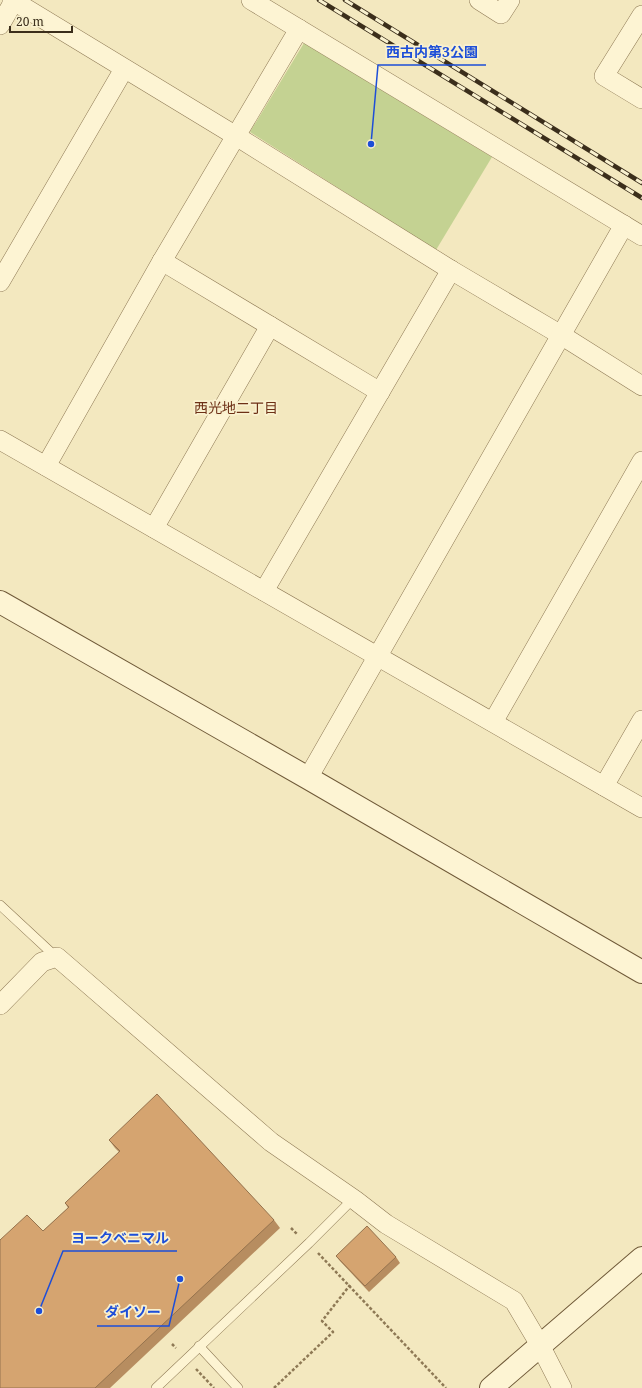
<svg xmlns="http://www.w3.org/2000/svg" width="642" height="1388" viewBox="0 0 642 1388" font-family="'Noto Serif','Noto Sans JP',serif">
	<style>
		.green { fill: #c4d292 }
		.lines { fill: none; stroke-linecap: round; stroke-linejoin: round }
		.lane-casing { stroke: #8e7955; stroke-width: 10 }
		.street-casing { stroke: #8e7955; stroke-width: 20 }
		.secondary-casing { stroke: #6f5938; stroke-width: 24 }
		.path { stroke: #8e7955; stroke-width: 2.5; stroke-dasharray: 3 2; stroke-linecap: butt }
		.lane { stroke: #fdf4d3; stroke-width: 9 }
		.street { stroke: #fdf4d3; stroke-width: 19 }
		.secondary { stroke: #fdf4d3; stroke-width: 22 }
		.rail-casing { stroke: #3b2e1b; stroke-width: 4.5 }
		.rail { stroke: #f9f1cf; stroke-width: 3; stroke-dasharray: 9; stroke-linecap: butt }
		.wall { fill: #b78d60 }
		.building { fill: #d5a470; stroke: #95734e }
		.labels { text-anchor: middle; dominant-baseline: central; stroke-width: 3.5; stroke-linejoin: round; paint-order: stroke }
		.neighbourhood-label { font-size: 14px; fill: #6d3016; stroke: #f9f1cf }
		.leader { fill: none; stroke: #1d4ed8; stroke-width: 1.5 }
		.callout-dot { fill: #1d4ed8; stroke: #f9f1cf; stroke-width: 1.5 }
		.callout-label { font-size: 14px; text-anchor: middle; font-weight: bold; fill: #1d4ed8; stroke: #f9f1cf; stroke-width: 3.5; stroke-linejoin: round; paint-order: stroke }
	</style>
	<rect width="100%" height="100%" fill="#f3e8bf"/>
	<path class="green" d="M304,43L492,157L436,250L250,132Z"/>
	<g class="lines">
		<g class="lane-casing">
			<g id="lane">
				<path d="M0,905L56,957"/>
				<path d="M199,1346L238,1388"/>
				<path d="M156,1388L309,1243L347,1205L355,1200"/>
			</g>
		</g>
		<g class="street-casing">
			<g id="street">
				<path d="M12,0L236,136L451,270L561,335L642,386"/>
				<path d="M251,0L642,236"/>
				<path d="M479,0L501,14L510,0"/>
				<path d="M642,15L604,76L642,99"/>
				<path d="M0,25L14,1"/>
				<path d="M162,261L380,392"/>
				<path d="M0,282L124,69"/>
				<path d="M0,440L642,808"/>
				<path d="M46,466L162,261L299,29"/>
				<path d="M154,528L270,326"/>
				<path d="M264,591L451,270"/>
				<path d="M493,722L642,461"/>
				<path d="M308,778L624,225"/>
				<path d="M604,786L642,720"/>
				<path d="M0,1005L42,962L57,957L271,1142L355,1200L386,1224L514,1301L540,1345L562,1388"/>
			</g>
		</g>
		<g class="secondary-casing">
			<g id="secondary">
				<path d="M0,602L308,778L642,972"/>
				<path d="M491,1388L642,1258"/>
			</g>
		</g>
		<g class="path">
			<path d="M291,1228L297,1234"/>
			<path d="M318,1253L446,1388"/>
			<path d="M172,1344L176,1348"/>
			<path d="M196,1369L214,1388"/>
			<path d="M274,1388L333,1332L322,1321L350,1285"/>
		</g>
		<use href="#lane" class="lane"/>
		<use href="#street" class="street"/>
		<use href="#secondary" class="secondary"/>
		<g class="rail-casing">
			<g id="rail">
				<path d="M319,0L642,198"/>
				<path d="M345,0L642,183"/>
			</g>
		</g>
		<use href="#rail" class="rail"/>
	</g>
	<g class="wall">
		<path d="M109,1140L274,1220L280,1228L110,1388H0L43,1231L68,1208L65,1203L119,1152L115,1148Z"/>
		<path d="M336,1256L396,1257L400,1263L369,1292L340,1261Z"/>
	</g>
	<g class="building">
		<path d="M157,1094L274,1220L95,1388H0V1240L27,1215L43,1231L69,1207L65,1203L120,1151L109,1140Z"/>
		<path d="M367,1226L396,1257L365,1286L336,1256Z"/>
	</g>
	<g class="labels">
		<g class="neighbourhood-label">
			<text x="236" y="407">西光地二丁目</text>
		</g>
	</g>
	<path class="leader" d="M371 144L378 65H486M39 1311L63 1251H177M180 1279L169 1326H97"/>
	<g class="callout-dot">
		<circle cx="371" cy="144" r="4"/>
		<circle cx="39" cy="1311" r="4"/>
		<circle cx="180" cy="1279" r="4"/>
	</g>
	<g class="callout-label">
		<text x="432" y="57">西古内第3公園</text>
		<text x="120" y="1243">ヨークベニマル</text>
		<text x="133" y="1317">ダイソー</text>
	</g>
	<path d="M10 26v6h62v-6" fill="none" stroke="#3b2e1b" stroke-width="2"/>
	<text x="16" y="26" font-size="12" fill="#3b2e1b" stroke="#f9f1cf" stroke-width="3" paint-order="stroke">20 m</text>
</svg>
